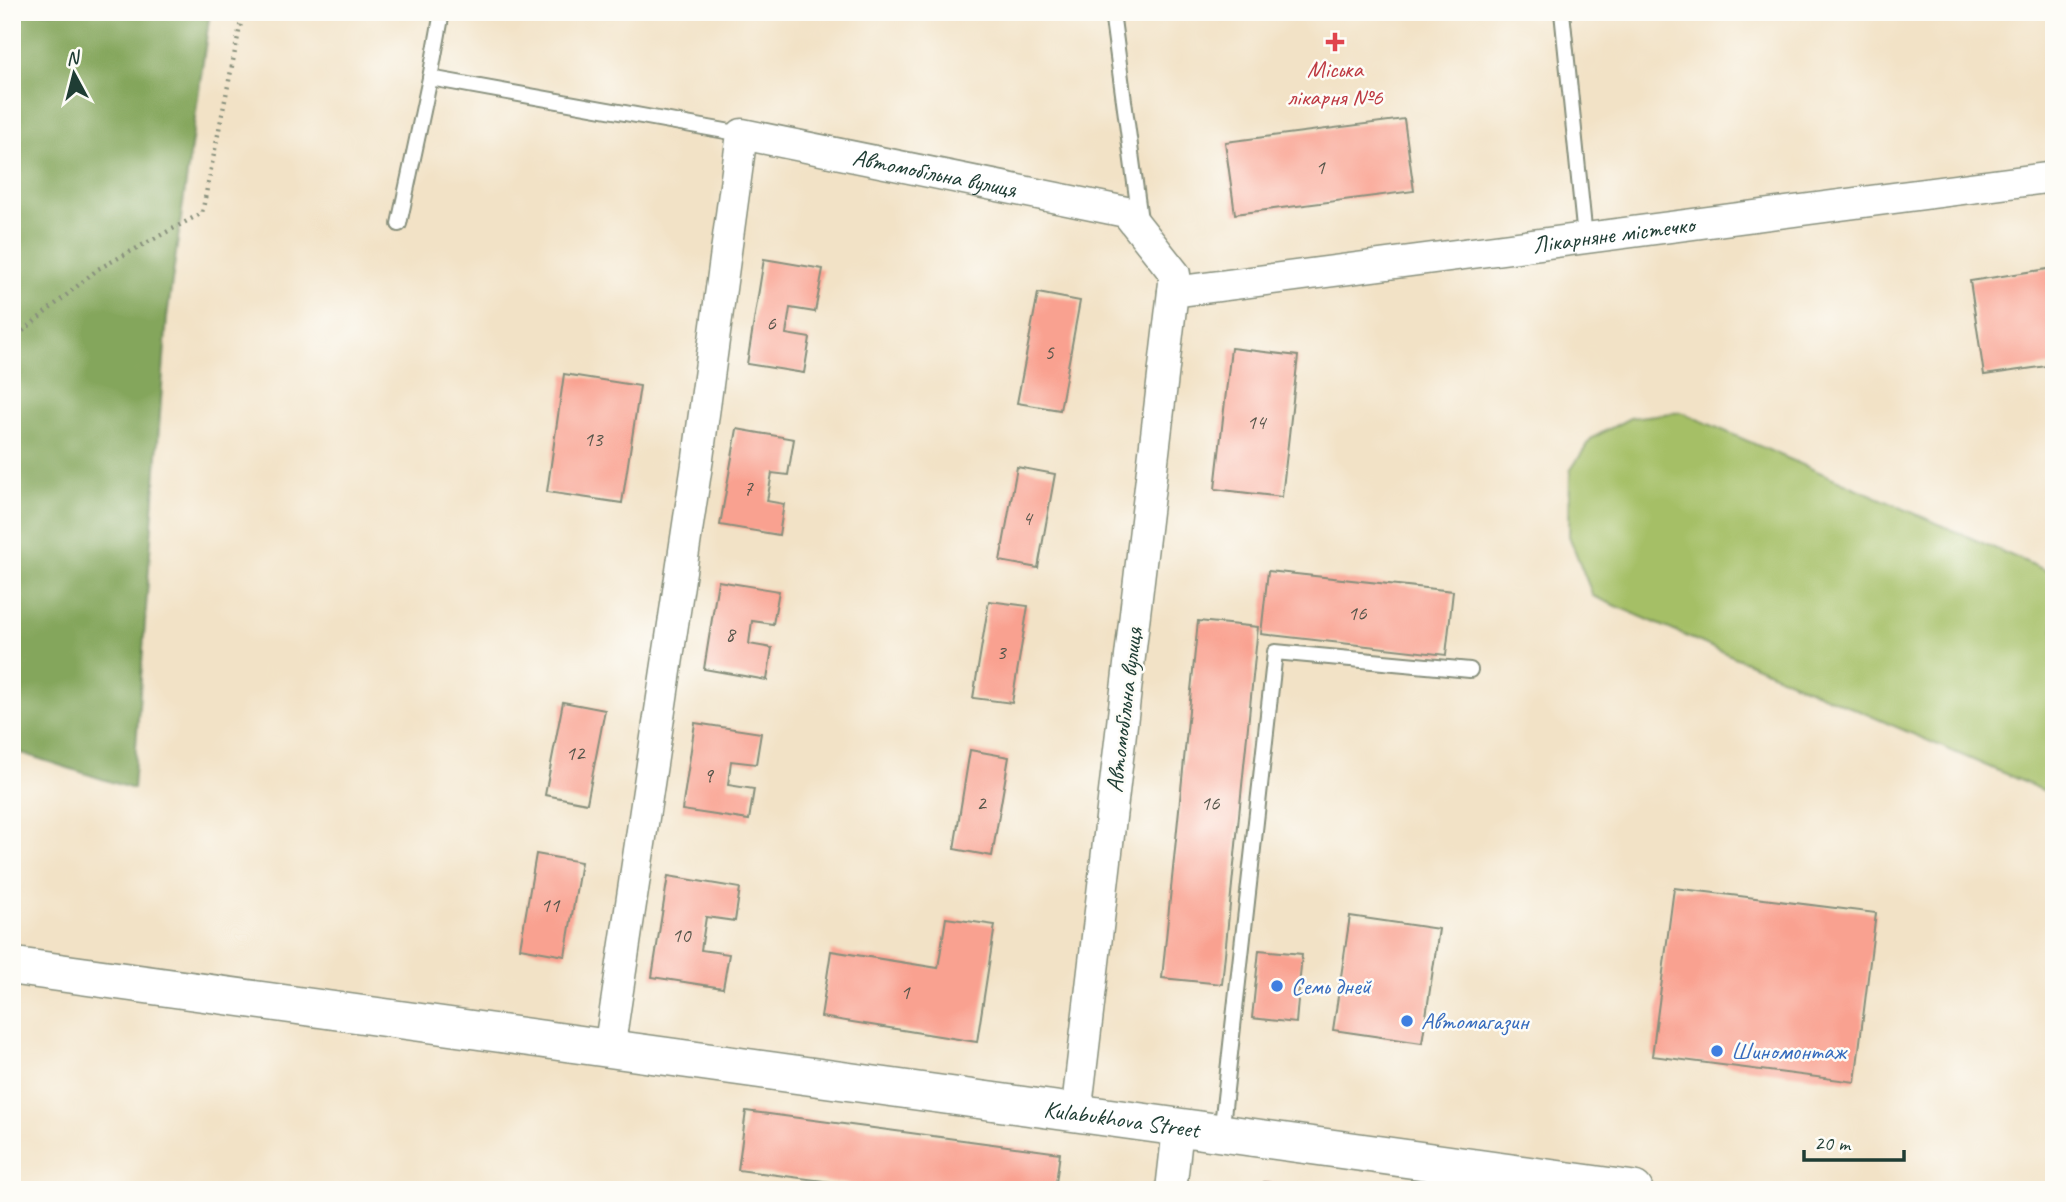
<svg xmlns="http://www.w3.org/2000/svg" width="2066" height="1202" viewBox="0 0 2066 1202" font-family="Caveat,sans-serif">
	<style>
		.green { fill: #a5bf66; stroke: #627e4d; stroke-width: 2 }
		.forest { fill: #84a65b; stroke: #527248; stroke-width: 2 }
		.building { fill: #f9a190 }
		.lines { fill: none; stroke-linecap: round; stroke-linejoin: round }
		.service-casing { stroke: #88907d; stroke-width: 18 }
		.minor-casing { stroke: #88907d; stroke-width: 33 }
		.tertiary-casing { stroke: #88907d; stroke-width: 40 }
		.path { stroke: #88907d; stroke-width: 4.5; stroke-dasharray: 2 5; stroke-linecap: butt }
		.service { stroke: #fff; stroke-width: 14 }
		.minor { stroke: #fff; stroke-width: 30 }
		.tertiary { stroke: #fff; stroke-width: 37 }
		.health-dot { fill: #e0444e; stroke: #fdfcf7; stroke-width: 2.5 }
		.shop-dot { fill: #3f7fe0; stroke: #fdfcf7; stroke-width: 2.5 }
		.labels { text-anchor: middle; dominant-baseline: central; stroke-width: 5; stroke-linejoin: round; paint-order: stroke }
		.number-label { font-size: 21px; fill: #56564b }
		.health-label { font-size: 24px; fill: #be3a42; stroke: #fdfcf7 }
		.street-label { font-size: 24px; fill: #1f3d34; stroke: #fdfcf7 }
		.shop-label { font-size: 24px; fill: #366cbe; stroke: #fdfcf7; text-anchor: start }
	</style>
	<rect width="100%" height="100%" fill="#fdfcf7"/>
	<filter id="ink" filterUnits="userSpaceOnUse"><feTurbulence type="fractalNoise" baseFrequency=".0143" numOctaves="2"/><feDisplacementMap in="SourceGraphic" scale="14" xChannelSelector="R" yChannelSelector="G"/><feConvolveMatrix kernelMatrix="1 2 1 2 8 2 1 2 1" color-interpolation-filters="sRGB"/></filter>
	<filter id="wash" filterUnits="userSpaceOnUse"><feTurbulence type="fractalNoise" baseFrequency=".00686" numOctaves="4" result="noise"/><feDisplacementMap in="SourceGraphic" scale="28" xChannelSelector="R" yChannelSelector="G"/><feGaussianBlur stdDeviation="1.57" result="paint"/><feColorMatrix in="noise" values="0 0 0 0 0 0 0 0 0 0 0 0 0 0 0 0 0 1.4 0 .05"/><feComposite in="paint" operator="in"/></filter>
	<g filter="url(#wash)">
		<rect width="100%" height="100%" fill="#f2e2c6"/>
		<path class="green" d="M1681,412L2054,574V795L1593,596L1569,536L1570,471L1592,438L1630,418Z"/>
		<path class="forest" d="M12,12H210L167,317L133,789L12,750Z"/>
		<g id="blocks">
			<g class="building">
				<path d="M1404,119L1414,191L1235,214L1225,142Z"/>
				<path d="M764,259L823,269L815,312L790,308L786,334L810,338L804,373L747,364Z"/>
				<path d="M2054,268V365L1984,375L1970,281Z"/>
				<path d="M1038,293L1080,301L1060,410L1017,403Z"/>
				<path d="M1231,348L1298,356L1282,497L1215,489Z"/>
				<path d="M564,374L640,386L622,503L547,492Z"/>
				<path d="M737,429L794,439L788,475L772,473L767,501L784,504L779,535L720,525Z"/>
				<path d="M1017,467L1055,474L1038,568L1000,561Z"/>
				<path d="M1268,571L1453,591L1446,655L1261,634Z"/>
				<path d="M718,581L779,591L773,624L752,621L749,644L772,648L767,680L704,669Z"/>
				<path d="M989,601L1028,606L1012,703L973,698Z"/>
				<path d="M1198,621L1258,627L1222,984L1162,978Z"/>
				<path d="M563,702L605,710L587,803L545,795Z"/>
				<path d="M695,723L761,733L756,764L731,761L728,785L754,789L749,820L682,810Z"/>
				<path d="M970,750L1009,757L992,856L954,849Z"/>
				<path d="M536,854L581,862L565,956L520,948Z"/>
				<path d="M668,876L740,888L735,921L706,917L701,950L729,954L723,988L652,977Z"/>
				<path d="M1674,888L1876,913L1855,1082L1652,1056Z"/>
				<path d="M1350,916L1439,929L1422,1043L1333,1030Z"/>
				<path d="M946,918L995,925L977,1042L821,1017L831,951L938,968Z"/>
				<path d="M1259,950L1302,954L1296,1023L1252,1018Z"/>
				<path d="M746,1111L1060,1153L1055,1190H893L738,1170Z"/>
				<path d="M1264,1182L1307,1188L1306,1190H1262Z"/>
			</g>
		</g>
	</g>
	<g filter="url(#ink)">
		<use href="#blocks" fill-opacity="0" stroke="#88907d" stroke-width="2"/>
		<g class="lines">
			<g class="service-casing">
				<g id="service">
					<path d="M442,12L430,78L742,134"/>
					<path d="M1112,12L1140,220"/>
					<path d="M1562,12L1585,238"/>
					<path d="M399,224L430,78"/>
					<path d="M1221,1134L1275,652L1470,670"/>
				</g>
			</g>
			<g class="minor-casing">
				<g id="minor">
					<path id="s1" d="M1173,292L2054,177"/>
					<path id="s2" d="M609,1050L698,458L742,134L1126,212L1175,274L1076,1115"/>
					<path d="M1171,1190L1178,1129"/>
				</g>
			</g>
			<g class="tertiary-casing">
				<g id="tertiary">
					<path id="s3" d="M12,966L1634,1190"/>
				</g>
			</g>
			<path class="path" d="M12,340L98,269L202,213L243,12"/>
			<use href="#service" class="service"/>
			<use href="#minor" class="minor"/>
			<use href="#tertiary" class="tertiary"/>
		</g>
	</g>
	<path class="health-dot" d="M1331.5 31.5h7v7h7v7h-7v7h-7v-7h-7v-7h7z"/>
	<g class="shop-dot">
		<circle cx="1277" cy="986" r="7"/>
		<circle cx="1407" cy="1021" r="7"/>
		<circle cx="1717" cy="1051" r="7"/>
	</g>
	<g class="labels">
		<g class="number-label">
			<text x="1320" y="167">1</text>
			<text x="771" y="323">6</text>
			<text x="1049" y="352">5</text>
			<text x="1256" y="422">14</text>
			<text x="593" y="439">13</text>
			<text x="748" y="488">7</text>
			<text x="1027" y="518">4</text>
			<text x="1357" y="613">16</text>
			<text x="730" y="634">8</text>
			<text x="1001" y="652">3</text>
			<text x="575" y="753">12</text>
			<text x="708" y="775">9</text>
			<text x="981" y="803">2</text>
			<text x="1210" y="803">16</text>
			<text x="550" y="905">11</text>
			<text x="681" y="935">10</text>
			<text x="905" y="992">1</text>
		</g>
		<g class="health-label">
			<text x="1335" y="69">Міська<tspan x="1335" dy="28">лікарня №6</tspan></text>
		</g>
		<g class="street-label">
			<text stroke="none"><textPath href="#s2" startOffset="1122">Автомобільна вулиця</textPath></text>
			<text stroke="none"><textPath href="#s1" startOffset="444">Лікарняне містечко</textPath></text>
			<text transform="translate(1124 710) rotate(-83)">Автомобільна вулиця</text>
			<text stroke="none"><textPath href="#s3" startOffset="1120">Kulabukhova Street</textPath></text>
		</g>
		<g class="shop-label">
			<text x="1291" y="986">Семь дней</text>
			<text x="1421" y="1021">Автомагазин</text>
			<text x="1731" y="1051">Шиномонтаж</text>
		</g>
	</g>
	<rect width="2066" height="1202" fill="none" stroke="#fdfcf7" stroke-width="42"/>
	<g transform="translate(74 74) rotate(353)" stroke="#fdfcf7" stroke-width="5" paint-order="stroke">
	<path d="M0-5L12 26L0 18L-12 26Z" fill="#1f3d34"/>
	<text y="-10" font-size="19" font-weight="bold" text-anchor="middle" fill="#1f3d34">N</text>
	</g>
	<path d="M1804 1150v10h100v-10" fill="none" stroke="#1f3d34" stroke-width="3.5"/>
	<text x="1814" y="1150" font-size="21" fill="#1f3d34" stroke="#fdfcf7" stroke-width="5" paint-order="stroke">20 m</text>
</svg>
